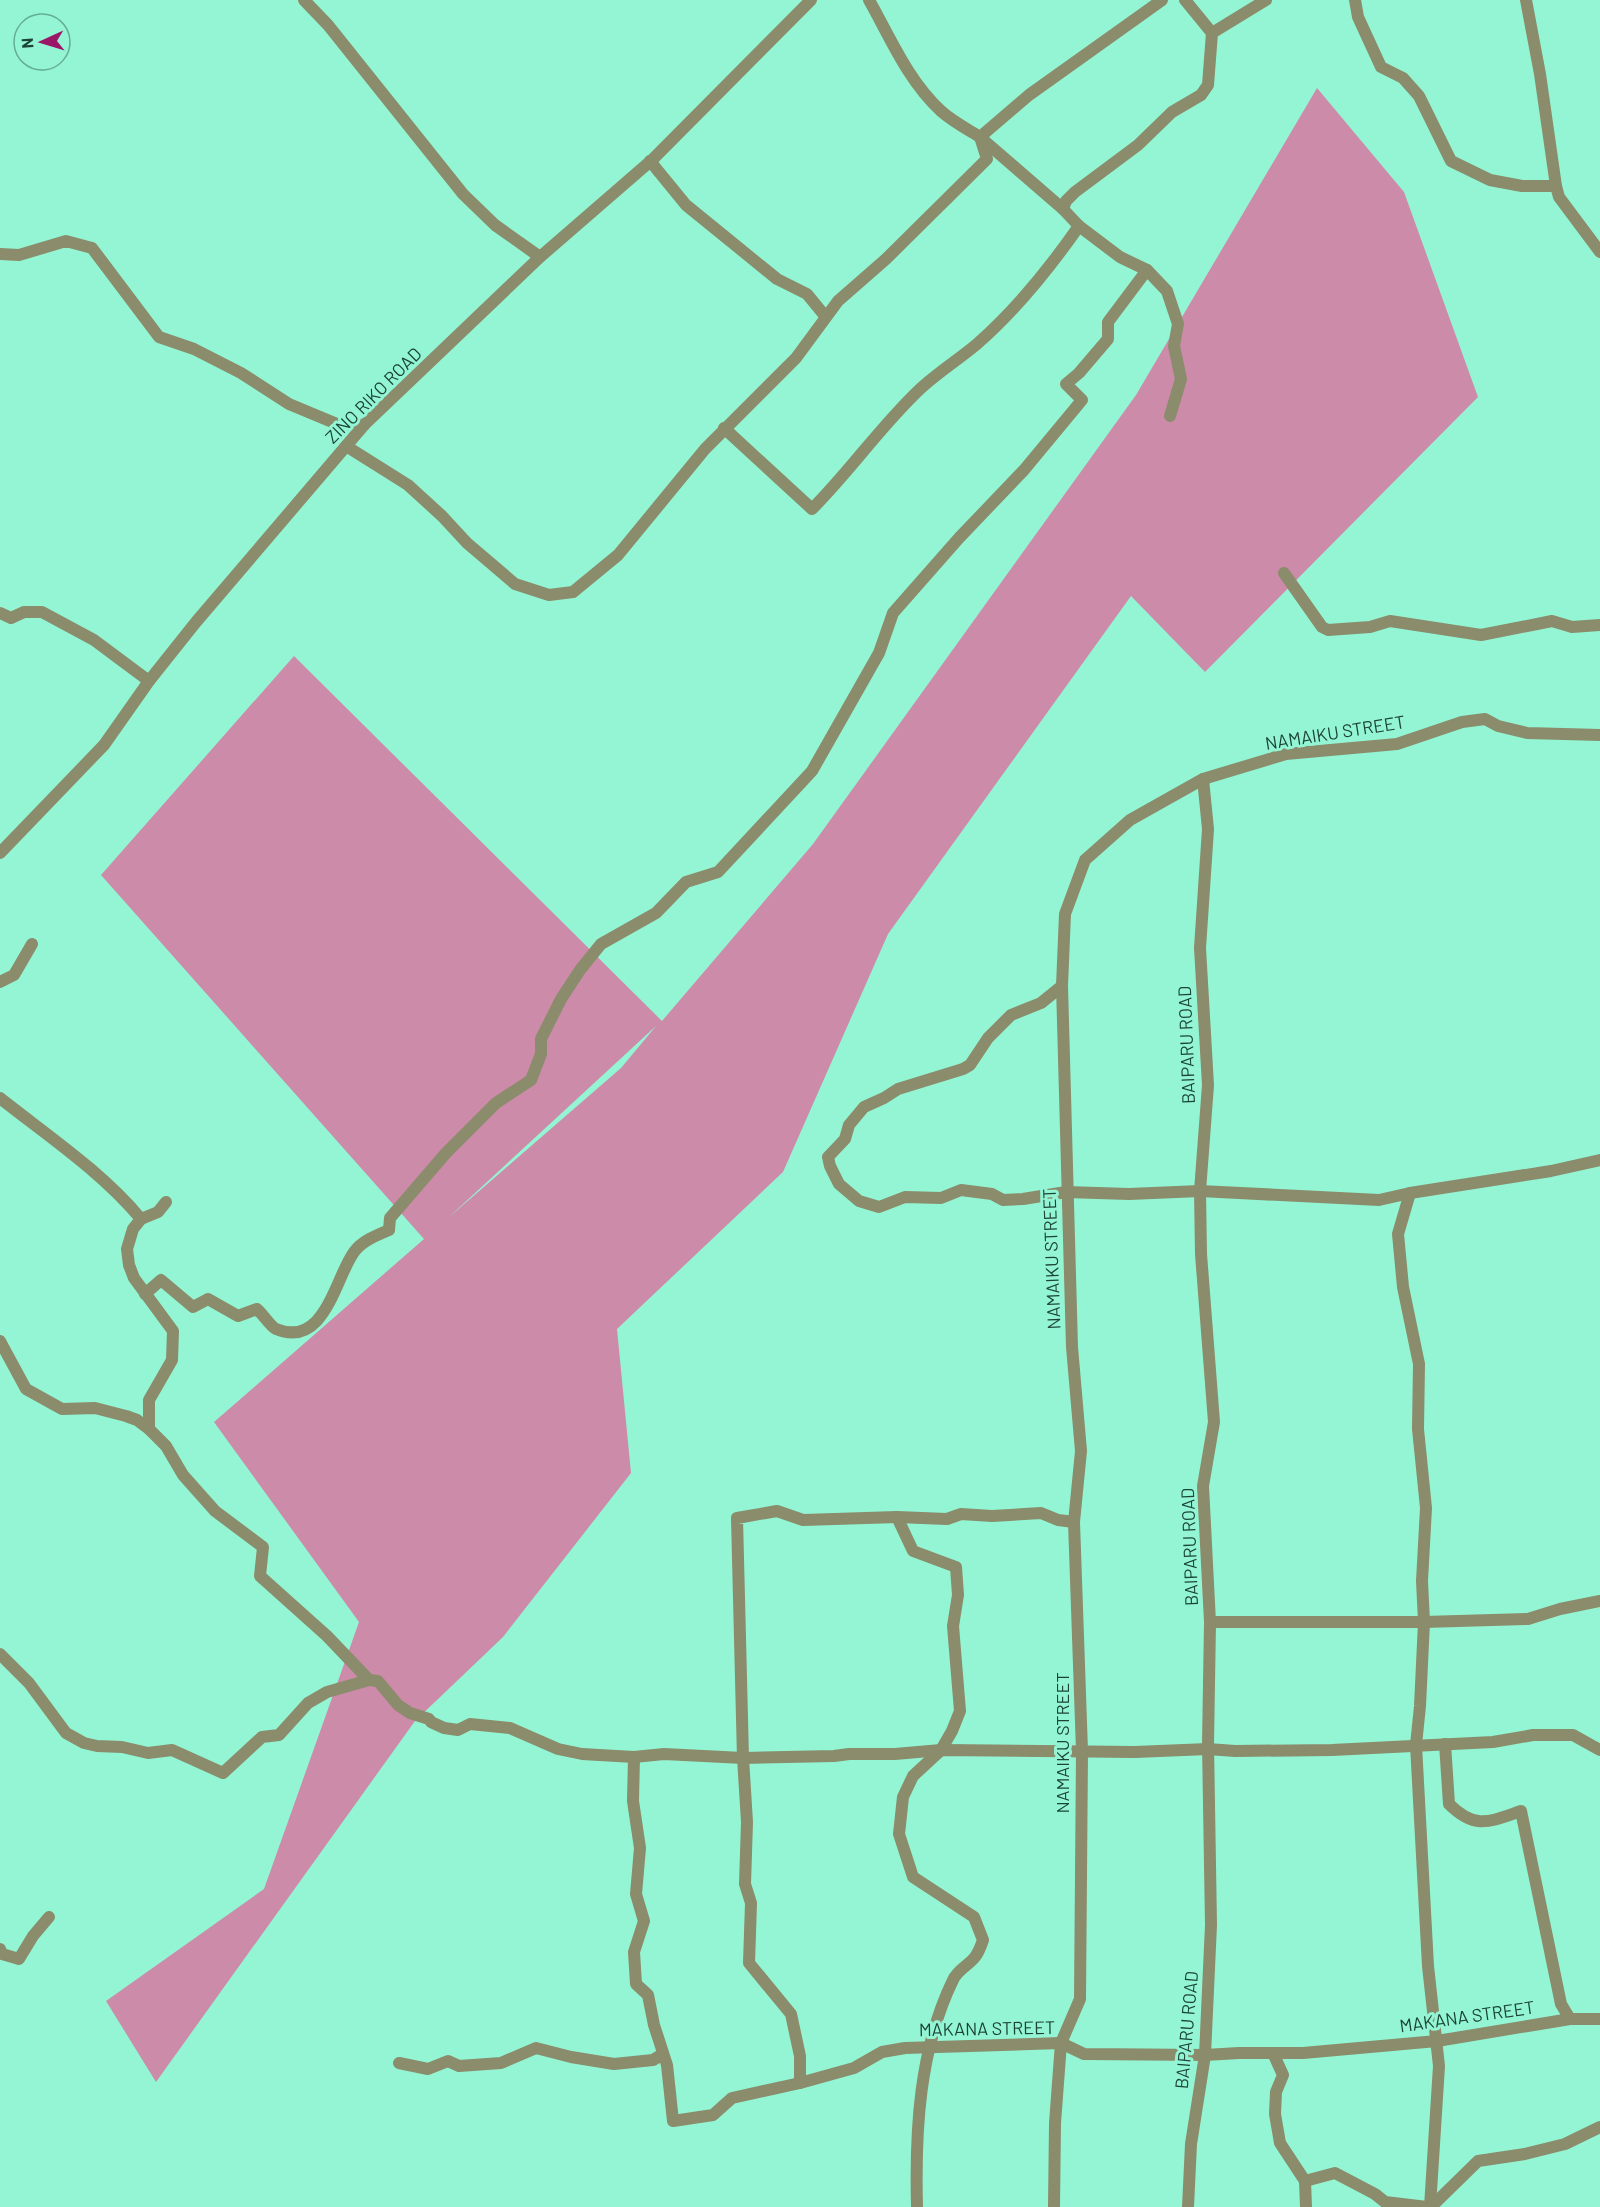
<svg xmlns="http://www.w3.org/2000/svg" width="1600" height="2207" viewBox="0 0 1600 2207" font-family="Barlow,sans-serif">
	<style>
		.forest { fill: #cd8baa; fill-rule: evenodd }
		.lines { fill: none; stroke-linecap: round; stroke-linejoin: round }
		.minor { stroke: #8a8c6b; stroke-width: 12 }
		.tertiary { stroke: #8a8c6b; stroke-width: 12 }
		.labels { text-anchor: middle; dominant-baseline: central; stroke-width: 6; stroke-linejoin: round; paint-order: stroke }
		.street-label { font-size: 18px; fill: #1b4437; stroke: #94f5d4 }
	</style>
	<rect width="100%" height="100%" fill="#94f5d4"/>
	<path class="forest" d="M1317,88L1404,192L1478,397L1205,672L1131,596L888,934L783,1172L617,1329L631,1473L503,1637L415,1721L156,2082L106,2001L264,1889L359,1622L214,1422L424,1239L101,875L294,656L662,1021L813,844L1136,395ZM656,1026L621,1068L448,1218Z"/>
	<g class="lines">
		<g class="minor">
			<path d="M304,0L328,25L463,194L495,225L540,257"/>
			<path d="M869,0C890,37 908,81 941,111C952,121 967,129 980,137L1029,95L1162,0"/>
			<path d="M1185,0L1212,33"/>
			<path d="M1355,0L1358,17L1381,67L1403,78L1419,96L1451,161L1490,180L1522,186H1556"/>
			<path d="M1526,0L1540,74L1556,186L1559,197L1600,252"/>
			<path d="M981,138L1063,209"/>
			<path d="M650,161L686,205L777,279L807,294L825,316"/>
			<path d="M0,254L19,255L66,241L92,248L159,337L194,349L241,373L289,404L337,424L364,425"/>
			<path d="M1170,416L1181,379L1174,346L1178,324L1167,291L1147,270L1120,257L1079,226L1063,209L1066,201L1075,192L1138,145L1172,112L1201,95L1208,85L1212,33L1266,0"/>
			<path d="M724,428L812,509C850,471 880,427 919,390C937,373 958,360 977,344C1017,309 1049,269 1079,226"/>
			<path d="M346,446L408,485L442,516L467,543L515,584L549,595L573,592L618,555L705,449L796,358L838,301L886,259L987,159L980,137"/>
			<path d="M1284,573L1322,627L1328,630L1370,627L1390,621L1481,635L1552,621L1572,627L1600,625"/>
			<path d="M0,613L11,618L24,612H42L94,640L149,681"/>
			<path d="M0,982L14,975L32,944"/>
			<path d="M1062,986L1041,1003L1011,1015L988,1038L970,1065L963,1069L898,1089L884,1098L864,1107L849,1125L845,1139L828,1157L830,1166L839,1184L859,1201L879,1207L905,1197L941,1198L961,1190L992,1194L1003,1200L1023,1199L1066,1192L1129,1194L1200,1191L1379,1200L1410,1193L1551,1171L1600,1160"/>
			<path d="M0,1098C48,1136 102,1172 141,1219L158,1212L166,1202"/>
			<path d="M1410,1193L1398,1234L1403,1287L1419,1364L1418,1429L1426,1508L1422,1581L1424,1622L1420,1706L1416,1745L1428,1966L1439,2066L1430,2207"/>
			<path d="M141,1219L133,1229L127,1249L129,1265L134,1278L173,1331L172,1360L149,1400V1429"/>
			<path d="M145,1294L161,1280L193,1307L208,1299L238,1316L257,1309C263,1314 270,1326 276,1329C325,1349 335,1278 354,1252C362,1241 377,1235 389,1230L390,1218L446,1153L496,1103L531,1080L541,1054V1039L561,999L580,970L601,944L656,913L686,882L718,872L812,771L879,653L893,613L959,538L1024,470L1082,400L1066,384L1079,373L1108,339V322L1147,270"/>
			<path d="M0,1341L26,1389L62,1409L95,1408L126,1416L137,1420L149,1429L166,1446L183,1475L215,1511L263,1547L260,1576L327,1636L369,1680"/>
			<path d="M897,1517L947,1519L961,1514L992,1516L1041,1513L1058,1520L1074,1522"/>
			<path d="M1210,1622H1424L1528,1619L1560,1609L1600,1601"/>
			<path d="M0,1654L29,1683L66,1733L84,1743L97,1746L122,1747L148,1753L172,1750L223,1773L262,1737L279,1735L308,1703L327,1692L369,1680L378,1681L398,1705L410,1713L429,1719L431,1722L444,1728L458,1730L470,1724L510,1728L558,1749L582,1754L634,1757L664,1754L743,1758L834,1756L849,1754H895L941,1750L1135,1752L1208,1749L1235,1751L1332,1750L1493,1742L1533,1735H1573L1600,1750"/>
			<path d="M1445,1744L1449,1804C1475,1830 1489,1822 1521,1811L1561,2004L1570,2019"/>
			<path d="M634,1757L633,1801L640,1848L636,1894L644,1921L634,1952L636,1984L648,1995L654,2025L667,2065L673,2121L713,2115L732,2098L800,2083L854,2068L882,2052L905,2048L1061,2043L1084,2054L1205,2055L1239,2053H1303L1437,2041L1570,2019H1600"/>
			<path d="M0,1949L2,1954L19,1959L33,1936L49,1917"/>
			<path d="M1273,2053L1283,2075L1276,2092L1275,2114L1280,2143L1305,2181L1306,2207"/>
			<path d="M399,2063L428,2069L448,2061L459,2066L501,2063L536,2048L571,2057L614,2064L653,2060L663,2054"/>
			<path d="M800,2083V2056L791,2014L749,1963L751,1903L745,1884L747,1822L743,1758L737,1518L777,1511L803,1520L897,1517L913,1551L956,1567L958,1595L953,1626L960,1711L952,1731L941,1750L913,1776L903,1797L899,1834L913,1877L974,1917L983,1940C981,1946 979,1952 975,1957C969,1965 957,1970 953,1980C919,2050 915,2131 917,2207"/>
			<path d="M1305,2181L1335,2173L1375,2194L1385,2202L1427,2207"/>
			<path d="M1054,2207L1055,2123L1061,2043L1080,1999L1082,1751L1074,1522L1081,1451L1072,1347L1062,986L1065,914L1085,860L1130,820L1203,779L1286,754L1397,744L1462,722L1485,719L1498,726L1527,733L1600,735"/>
			<path d="M1188,2207L1191,2144L1205,2055L1211,1925L1208,1744L1210,1622L1203,1486L1214,1422L1201,1254L1200,1191L1208,1085L1200,948L1208,829L1203,779"/>
			<path d="M1431,2207L1478,2161L1525,2154L1565,2144L1600,2127"/>
		</g>
		<path class="tertiary" d="M0,853L104,745L149,681L196,622L364,425L540,257L653,159L811,0"/>
	</g>
	<g class="labels">
		<g class="street-label">
			<text transform="translate(373 395) rotate(-45)">ZINO RIKO ROAD</text>
			<text transform="translate(1335 732) rotate(-9)">NAMAIKU STREET</text>
			<text transform="translate(1186 1045) rotate(-92)">BAIPARU ROAD</text>
			<text transform="translate(1051 1259) rotate(-92)">NAMAIKU STREET</text>
			<text transform="translate(1189 1547) rotate(-92)">BAIPARU ROAD</text>
			<text transform="translate(1062 1743) rotate(-90)">NAMAIKU STREET</text>
			<text transform="translate(1467 2016) rotate(-8)">MAKANA STREET</text>
			<text transform="translate(987 2028) rotate(-1)">MAKANA STREET</text>
			<text transform="translate(1186 2030) rotate(-85)">BAIPARU ROAD</text>
		</g>
	</g>
	<g transform="translate(42 42) rotate(266)"><circle r="28" fill="#94f5d4" stroke="#64ae95" stroke-width="1.5"/>
	<path d="M0-4.5L10 22L0 15L-10 22Z" fill="#9c1668"/>
	<text y="-9" font-size="16" font-weight="bold" text-anchor="middle" fill="#1b4437">N</text>
	</g>
</svg>
